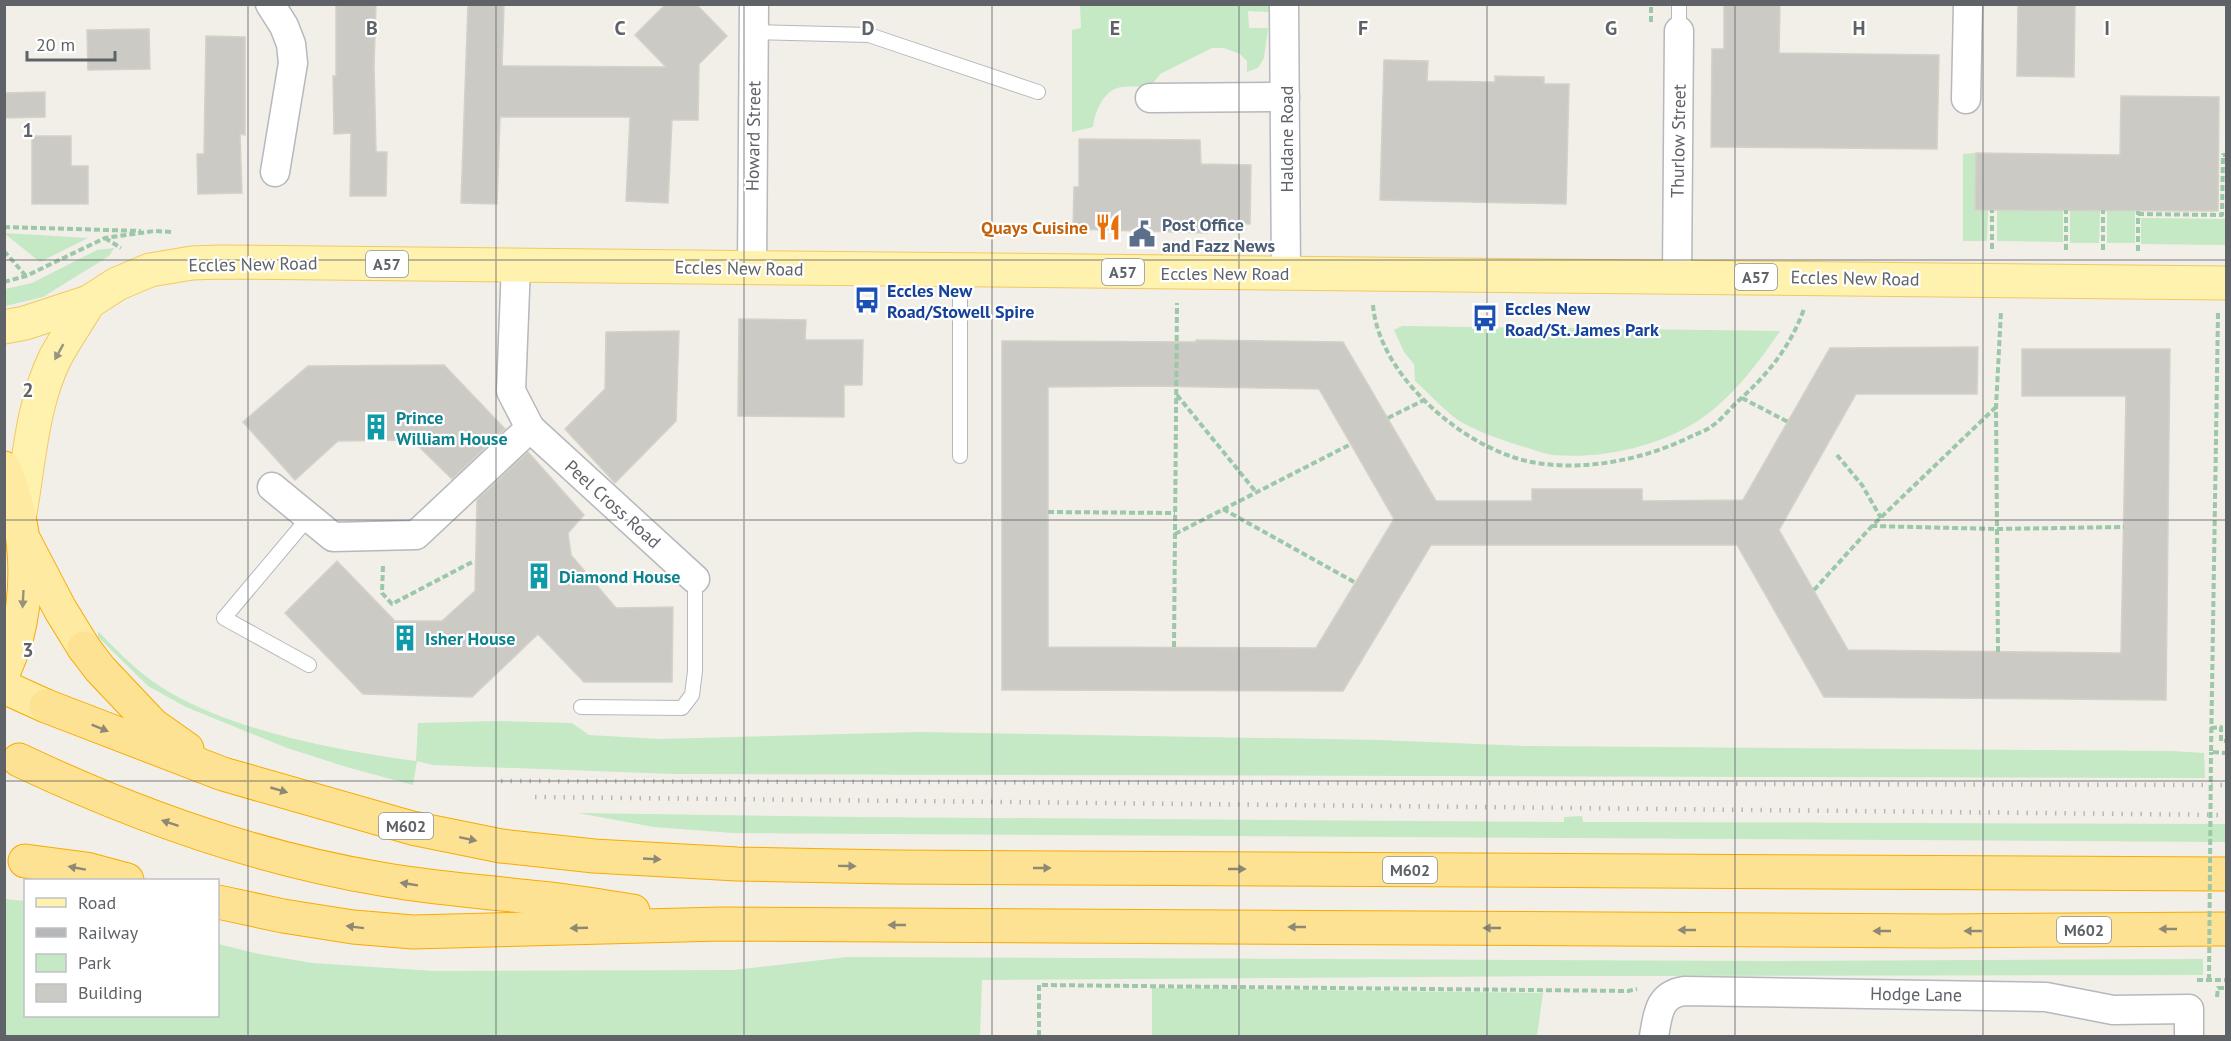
<svg xmlns="http://www.w3.org/2000/svg" width="2231" height="1041" viewBox="0 0 2231 1041" font-family="'PT Sans',sans-serif">
	<style>
		.green { fill: #c5e8c5 }
		.building { fill: #cccac5; stroke: #d6d1c6; stroke-width: 1.5; fill-rule: evenodd }
		.lines { fill: none; stroke-linecap: round; stroke-linejoin: round }
		.service-casing { stroke: #b5b8bc; stroke-width: 16 }
		.minor-casing { stroke: #b5b8bc; stroke-width: 31 }
		.primary-casing { stroke: #f2c960; stroke-width: 35 }
		.trunk-casing { stroke: #f9ab00; stroke-width: 35 }
		.motorway-casing { stroke: #f9ab00; stroke-width: 35 }
		.path { stroke: #9cc7a9; stroke-width: 4; stroke-dasharray: 6 3; stroke-linecap: butt }
		.service { stroke: #fff; stroke-width: 14 }
		.minor { stroke: #fff; stroke-width: 28 }
		.primary { stroke: #fff2af; stroke-width: 33 }
		.trunk { stroke: #feeaa1; stroke-width: 33 }
		.motorway { stroke: #fde293; stroke-width: 33 }
		.rail { stroke: #b6b7b8; stroke-width: 4.5; stroke-dasharray: 1.5 8; stroke-linecap: butt }
		.path-bridge { stroke: #9cc7a9; stroke-width: 4; stroke-dasharray: 6 3; stroke-linecap: butt }
		.oneway { fill: #979581 }
		.oneway2 { fill: #97927c }
		.oneway3 { fill: #8e8975 }
		.grid { fill: none; stroke: #5f6368; stroke-width: 1.5; stroke-opacity: 0.55 }
		.labels { text-anchor: middle; dominant-baseline: central; stroke-width: 4.5; stroke-linejoin: round; paint-order: stroke }
		.shield { fill: #fff; stroke: #8f9295; stroke-width: 1.5 }
		.shield-label { font-size: 16px; font-weight: bold; fill: #5f6368 }
		.street-label { font-size: 18px; fill: #5f6368; stroke: #fff }
		.service-label { font-size: 18px; font-weight: bold; fill: #4e5e75; stroke: #fff; text-anchor: start }
		.food-label { font-size: 18px; font-weight: bold; fill: #c56008; stroke: #fff; text-anchor: end }
		.transit-label { font-size: 18px; font-weight: bold; fill: #164399; stroke: #fff; text-anchor: start }
		.culture-label { font-size: 18px; font-weight: bold; fill: #0d838f; stroke: #fff; text-anchor: start }
		.grid-label { font-size: 20px; text-anchor: middle; font-weight: bold; fill: #5f6368; stroke: #fff; stroke-width: 4.5; stroke-linejoin: round; paint-order: stroke }
	</style>
	<rect width="100%" height="100%" fill="#f1efe8"/>
	<g class="green">
		<path d="M1080,5H1270V12L1248,11L1249,28H1268L1264,58L1258,68L1247,72V61L1240,54L1224,48H1212L1160,74L1151,86C1141,87 1131,86 1122,87C1104,89 1095,111 1093,127L1072,132V30L1081,28Z"/>
		<path d="M1976,153L1975,209L1988,210L1987,241H1963V154Z"/>
		<path d="M1997,210H2063V242L1997,241Z"/>
		<path d="M2070,210H2100L2099,243H2070Z"/>
		<rect x="2107" y="210" width="28" height="33"/>
		<path d="M2141,218L2226,219V245L2141,244Z"/>
		<path d="M4,233H5L88,238L40,262Z"/>
		<path d="M114,248L109,256L43,297L5,306V289L32,283L97,250Z"/>
		<path d="M1402,326L1780,331C1757,365 1729,402 1693,424C1653,448 1599,459 1553,455C1546,454 1538,451 1531,449C1508,442 1485,435 1463,423C1447,414 1430,394 1415,381L1414,364L1404,352L1394,330Z"/>
		<path d="M98,631C115,649 132,666 152,681C220,729 334,750 416,761L418,723L499,721L572,723L589,735L659,739L918,732L1380,740L1527,746L2171,751L2204,753L2205,778L674,774L433,765L417,761L413,785L350,768L287,748L186,707L148,686L98,637Z"/>
		<path d="M578,813L857,817L1564,822V817L1582,816L1583,822L2226,824V842L733,833L654,827Z"/>
		<path d="M5,899L25,901L26,1016H218V944L259,954L312,963L434,971L734,970L847,957L1770,961L2203,959V975L1550,976L982,980L980,1036H5Z"/>
		<path d="M1152,988L1543,993L1537,1036H1152Z"/>
	</g>
	<g class="building">
		<path d="M336,4H376L374,65L376,152H387L386,196H350L351,133L334,134L333,76H336Z"/>
		<path d="M468,4H504L502,66L666,67L635,35L666,4H696L727,36L699,64L698,120H672L668,203L626,201L630,117H500L497,204L461,203Z"/>
		<path d="M1724,4H1780L1779,53L1939,55L1937,149L1711,147L1712,49H1724Z"/>
		<path d="M2018,4H2075L2074,77L2017,76Z"/>
		<path d="M149,29L150,69L88,70L87,30Z"/>
		<path d="M206,36L245,37V135L240,134L242,193L198,194L197,154H204Z"/>
		<path d="M1384,60L1428,61L1427,81L1495,82V76L1544,77V84H1569L1566,204L1380,200Z"/>
		<path d="M45,92V117L4,118V93Z"/>
		<path d="M2121,96L2219,97L2218,211L1975,210L1976,153L2120,155Z"/>
		<path d="M32,136H71V166H88V204H32Z"/>
		<path d="M1079,139L1200,140L1201,164L1251,165L1250,224L1208,223L1207,233L1073,229L1074,187H1079Z"/>
		<path d="M739,319L806,320L805,340H863L862,385H844V417L738,416Z"/>
		<path d="M679,331L676,421L615,483L565,429L605,389L606,332Z"/>
		<path d="M1196,340L1343,342L1436,501H1532V489H1642V501L1743,500L1830,348L1978,347L1977,394H1856L1779,530L1848,650L2121,653L2126,396H2022V349H2170L2166,700L1824,697L1737,545H1431L1343,691L1002,690V341L1196,342ZM1152,386L1319,389L1394,519L1316,648L1048,647V387Z"/>
		<path d="M444,365L505,429L452,479L412,440L338,441L295,480L243,422L308,366Z"/>
		<path d="M528,452L584,515L568,533L571,555L616,608L673,607L672,682H584L538,634L472,697L363,694L285,613L337,561L395,621H442L475,591L477,500Z"/>
	</g>
	<g class="lines">
		<g class="service-casing">
			<g id="service">
				<path d="M1679,31V4"/>
				<path d="M754,32L869,35L1038,92"/>
				<path d="M960,270V456"/>
				<path d="M309,665L224,618L309,517"/>
				<path d="M581,707L682,708L692,695L695,671V579"/>
			</g>
		</g>
		<g class="minor-casing">
			<g id="minor">
				<path d="M270,4L284,26L291,44L293,63L275,172"/>
				<path d="M1284,4L1286,274"/>
				<path d="M1150,98L1285,97"/>
				<path d="M1966,99L1968,4"/>
				<path d="M752,268L754,4"/>
				<path d="M1677,277L1679,31"/>
				<path d="M530,428L695,579"/>
				<path d="M272,487L333,537L416,535L530,428L511,391L516,265"/>
				<path d="M1654,1036C1658,1015 1658,995 1684,991L2046,997L2113,1010L2189,1009V1036"/>
			</g>
		</g>
		<g class="primary-casing">
			<g id="primary">
				<path d="M4,327L25,323L89,302L117,284L150,270L192,263L221,262L2226,283"/>
				<path d="M20,513C29,462 32,405 55,358C65,339 78,321 89,302"/>
			</g>
		</g>
		<g class="trunk-casing">
			<g id="trunk">
				<path d="M4,468C26,520 31,582 17,636C14,648 9,659 4,671"/>
				<path d="M25,542L60,609L84,648"/>
				<path d="M4,687L46,706"/>
			</g>
		</g>
		<g class="motorway-casing">
			<g id="motorway">
				<path d="M84,648L100,669L153,725L187,749"/>
				<path d="M46,706L223,774L412,828L501,846L594,856L737,864L893,867L2226,874"/>
				<path d="M19,760C133,814 255,858 381,879C430,888 480,891 530,897C564,900 599,906 633,911"/>
				<path d="M25,861L86,869L127,880"/>
				<path d="M218,902L283,916L353,927L413,932L721,924L1941,931L2226,929"/>
			</g>
		</g>
		<g class="path">
			<path d="M1651,22V4"/>
			<path d="M2138,214L2222,215L2223,155H2226"/>
			<path d="M4,227L141,231"/>
			<path d="M105,238L121,248"/>
			<path d="M1992,249V210"/>
			<path d="M2066,250V210"/>
			<path d="M2103,250V210"/>
			<path d="M4,251L26,276"/>
			<path d="M2138,251V211"/>
			<path d="M4,282L26,276L105,238L154,231L173,232"/>
			<path d="M1373,305C1376,342 1400,377 1426,402C1454,430 1497,457 1537,463C1588,471 1646,459 1692,436C1698,433 1706,431 1712,426C1721,420 1728,411 1735,404C1766,376 1789,350 1804,309"/>
			<path d="M2218,313L2211,752L2226,753"/>
			<path d="M1177,395L1256,492"/>
			<path d="M1742,398L1788,422"/>
			<path d="M1996,407L1872,526L1996,529L2124,527"/>
			<path d="M1388,418L1424,400"/>
			<path d="M1837,455L1862,485L1881,518"/>
			<path d="M1223,509L1356,583"/>
			<path d="M1048,512L1175,513"/>
			<path d="M1175,534L1351,444"/>
			<path d="M383,566L382,593L392,604L474,561"/>
			<path d="M1814,590L1872,526"/>
			<path d="M1174,647L1177,303"/>
			<path d="M1998,652L1996,407L2001,311"/>
			<path d="M2211,728L2221,727V741H2226"/>
			<path d="M2197,980H2226"/>
			<path d="M2217,997L2218,988H2226"/>
			<path d="M1039,1036V985L1628,991L1637,989"/>
		</g>
		<use href="#service" class="service"/>
		<use href="#minor" class="minor"/>
		<use href="#primary" class="primary"/>
		<use href="#trunk" class="trunk"/>
		<use href="#motorway" class="motorway"/>
		<g class="rail">
			<path d="M501,781L2226,785"/>
			<path d="M535,797L2226,815"/>
		</g>
		<path class="path-bridge" d="M2209,980L2211,752"/>
	</g>
	<defs><path id="oneway-solid" d="M-6-.8H1V-3.2L6.5 0L1 3.2V.8H-6Z" transform="scale(1.5)"/></defs>
	<use class="oneway" href="#oneway-solid" transform="translate(59 352) rotate(119)"/>
	<use class="oneway2" href="#oneway-solid" transform="translate(23 599) rotate(93)"/>
	<g class="oneway3">
		<use href="#oneway-solid" transform="translate(100 728) rotate(22)"/>
		<use href="#oneway-solid" transform="translate(279 790) rotate(16)"/>
		<use href="#oneway-solid" transform="translate(170 823) rotate(-162)"/>
		<use href="#oneway-solid" transform="translate(468 839) rotate(12)"/>
		<use href="#oneway-solid" transform="translate(652 859) rotate(3)"/>
		<use href="#oneway-solid" transform="translate(847 866) rotate(1)"/>
		<use href="#oneway-solid" transform="translate(77 868) rotate(-170)"/>
		<use href="#oneway-solid" transform="translate(1042 868)"/>
		<use href="#oneway-solid" transform="translate(1237 869)"/>
		<use href="#oneway-solid" transform="translate(409 884) rotate(-171)"/>
		<use href="#oneway-solid" transform="translate(897 925) rotate(-180)"/>
		<use href="#oneway-solid" transform="translate(355 927) rotate(-173)"/>
		<use href="#oneway-solid" transform="translate(1297 927) rotate(-180)"/>
		<use href="#oneway-solid" transform="translate(579 928) rotate(178)"/>
		<use href="#oneway-solid" transform="translate(1492 928) rotate(-180)"/>
		<use href="#oneway-solid" transform="translate(2168 929) rotate(180)"/>
		<use href="#oneway-solid" transform="translate(1687 930) rotate(-180)"/>
		<use href="#oneway-solid" transform="translate(1882 931) rotate(-180)"/>
		<use href="#oneway-solid" transform="translate(1973 931) rotate(180)"/>
	</g>
	<path class="grid" d="M248,4V1036M496,4V1036M744,4V1036M992,4V1036M1239,4V1036M1487,4V1036M1735,4V1036M1983,4V1036M4,260H2226M4,520H2226M4,781H2226"/>
	<defs>
		<g id="restaurant-bare" transform="scale(2.07)"><path d="M-5-6h1v4h1v-4h1v4h1v-4h1v5L-1.5 .5V6h-2V.5L-5-1ZM5-6V6H3V1.5H1.5Q1.5-4 5-6Z" fill="#e8710a" stroke="#fff" stroke-width="2.5" paint-order="stroke"/></g>
		<g id="civic-bare" transform="scale(2.07)"><path d="M-.6-6.5H3V-4.5H.6V-3L4-1V1h2V6H-6V1h2V-1L-.6-3ZM-1.2 2.5V6h2.4V2.5Z" fill="#5c6f8a" stroke="#fff" stroke-width="2.5" paint-order="stroke"/></g>
		<g id="bus-bare" transform="scale(2.07)"><path d="M-5-6H5V4H4V6H2V4H-2V6H-4V4H-5ZM-3.5-4V0h7V-4ZM-3.5 1.2v1.5H-2V1.2ZM2 1.2v1.5H3.5V1.2Z" fill="#1a4fb4" stroke="#fff" stroke-width="2.5" paint-order="stroke"/></g>
		<g id="building-bare" transform="scale(2.07)"><path d="M-4-6H4V6H1V3H-1V6H-4ZM-2.5-4.3h1.7v1.8h-1.7ZM.8-4.3h1.7v1.8H.8ZM-2.5-1h1.7V.8h-1.7ZM.8-1h1.7V.8H.8Z" fill="#0f9aa8" stroke="#fff" stroke-width="2.5" paint-order="stroke"/></g>
	</defs>
	<g fill-rule="evenodd">
		<use href="#restaurant-bare" x="1108" y="227"/>
		<use href="#civic-bare" x="1142" y="234"/>
		<use href="#bus-bare" x="867" y="300"/>
		<use href="#bus-bare" x="1485" y="318"/>
		<use href="#building-bare" x="376" y="427"/>
		<use href="#building-bare" x="539" y="576"/>
		<use href="#building-bare" x="405" y="638"/>
	</g>
	<g class="labels">
		<g class="shield">
			<rect x="366" y="251" width="42" height="26" rx="4.5"/>
			<rect x="1102" y="259" width="42" height="26" rx="4.5"/>
			<rect x="1735" y="264" width="42" height="26" rx="4.5"/>
			<rect x="379" y="813" width="54" height="26" rx="4.5"/>
			<rect x="1383" y="857" width="54" height="26" rx="4.5"/>
			<rect x="2057" y="917" width="54" height="26" rx="4.5"/>
		</g>
		<g class="shield-label">
			<text x="387" y="264">A57</text>
			<text x="1123" y="272">A57</text>
			<text x="1756" y="277">A57</text>
			<text x="406" y="826">M602</text>
			<text x="1410" y="870">M602</text>
			<text x="2084" y="930">M602</text>
		</g>
		<g class="street-label">
			<text transform="translate(753 136) rotate(-89)">Howard Street</text>
			<text transform="translate(1286 139) rotate(-90)">Haldane Road</text>
			<text transform="translate(1678 141) rotate(-89)">Thurlow Street</text>
			<text transform="translate(253 264) rotate(-1)">Eccles New Road</text>
			<text transform="translate(739 268) rotate(1)">Eccles New Road</text>
			<text x="1225" y="273">Eccles New Road</text>
			<text transform="translate(1855 278) rotate(1)">Eccles New Road</text>
			<text transform="translate(613 504) rotate(42)">Peel Cross Road</text>
			<text transform="translate(1916 994) rotate(1)">Hodge Lane</text>
		</g>
		<g class="service-label">
			<text x="1162" y="224">Post Office<tspan x="1162" dy="21">and Fazz News</tspan></text>
		</g>
		<g class="food-label">
			<text x="1088" y="227">Quays Cuisine</text>
		</g>
		<g class="transit-label">
			<text x="887" y="290">Eccles New<tspan x="887" dy="21">Road/Stowell Spire</tspan></text>
			<text x="1505" y="308">Eccles New<tspan x="1505" dy="21">Road/St. James Park</tspan></text>
		</g>
		<g class="culture-label">
			<text x="396" y="417">Prince<tspan x="396" dy="21">William House</tspan></text>
			<text x="559" y="576">Diamond House</text>
			<text x="425" y="638">Isher House</text>
		</g>
	</g>
	<g class="grid-label">
		<text x="372" y="35">B</text>
		<text x="620" y="35">C</text>
		<text x="868" y="35">D</text>
		<text x="1115" y="35">E</text>
		<text x="1363" y="35">F</text>
		<text x="1611" y="35">G</text>
		<text x="1859" y="35">H</text>
		<text x="2107" y="35">I</text>
		<text x="28" y="137">1</text>
		<text x="28" y="397">2</text>
		<text x="28" y="657">3</text>
	</g>
	<rect width="2231" height="1041" fill="none" stroke="#5f6368" stroke-width="12"/>
	<rect x="24" y="879" width="195" height="138" fill="#ffffff" stroke="#bfc1c3" stroke-width="1.5"/>
	<rect x="36" y="898" width="30" height="9" fill="#fff2af" stroke="#bfc1c3" stroke-width="1.5"/>
	<text x="78" y="909" font-size="18" fill="#5f6368">Road</text>
	<rect x="36" y="928" width="30" height="9" fill="#b6b7b8" stroke="#bfc1c3" stroke-width="1.5"/>
	<text x="78" y="939" font-size="18" fill="#5f6368">Railway</text>
	<rect x="36" y="954" width="30" height="18" fill="#c5e8c5" stroke="#bfc1c3" stroke-width="1.5"/>
	<text x="78" y="969" font-size="18" fill="#5f6368">Park</text>
	<rect x="36" y="984" width="30" height="18" fill="#cccac5" stroke="#bfc1c3" stroke-width="1.5"/>
	<text x="78" y="999" font-size="18" fill="#5f6368">Building</text>
	<path d="M27 51v9h88v-9" fill="none" stroke="#5f6368" stroke-width="3"/>
	<text x="36" y="51" font-size="18" fill="#5f6368" stroke="#ffffff" stroke-width="4.5" paint-order="stroke">20 m</text>
</svg>
